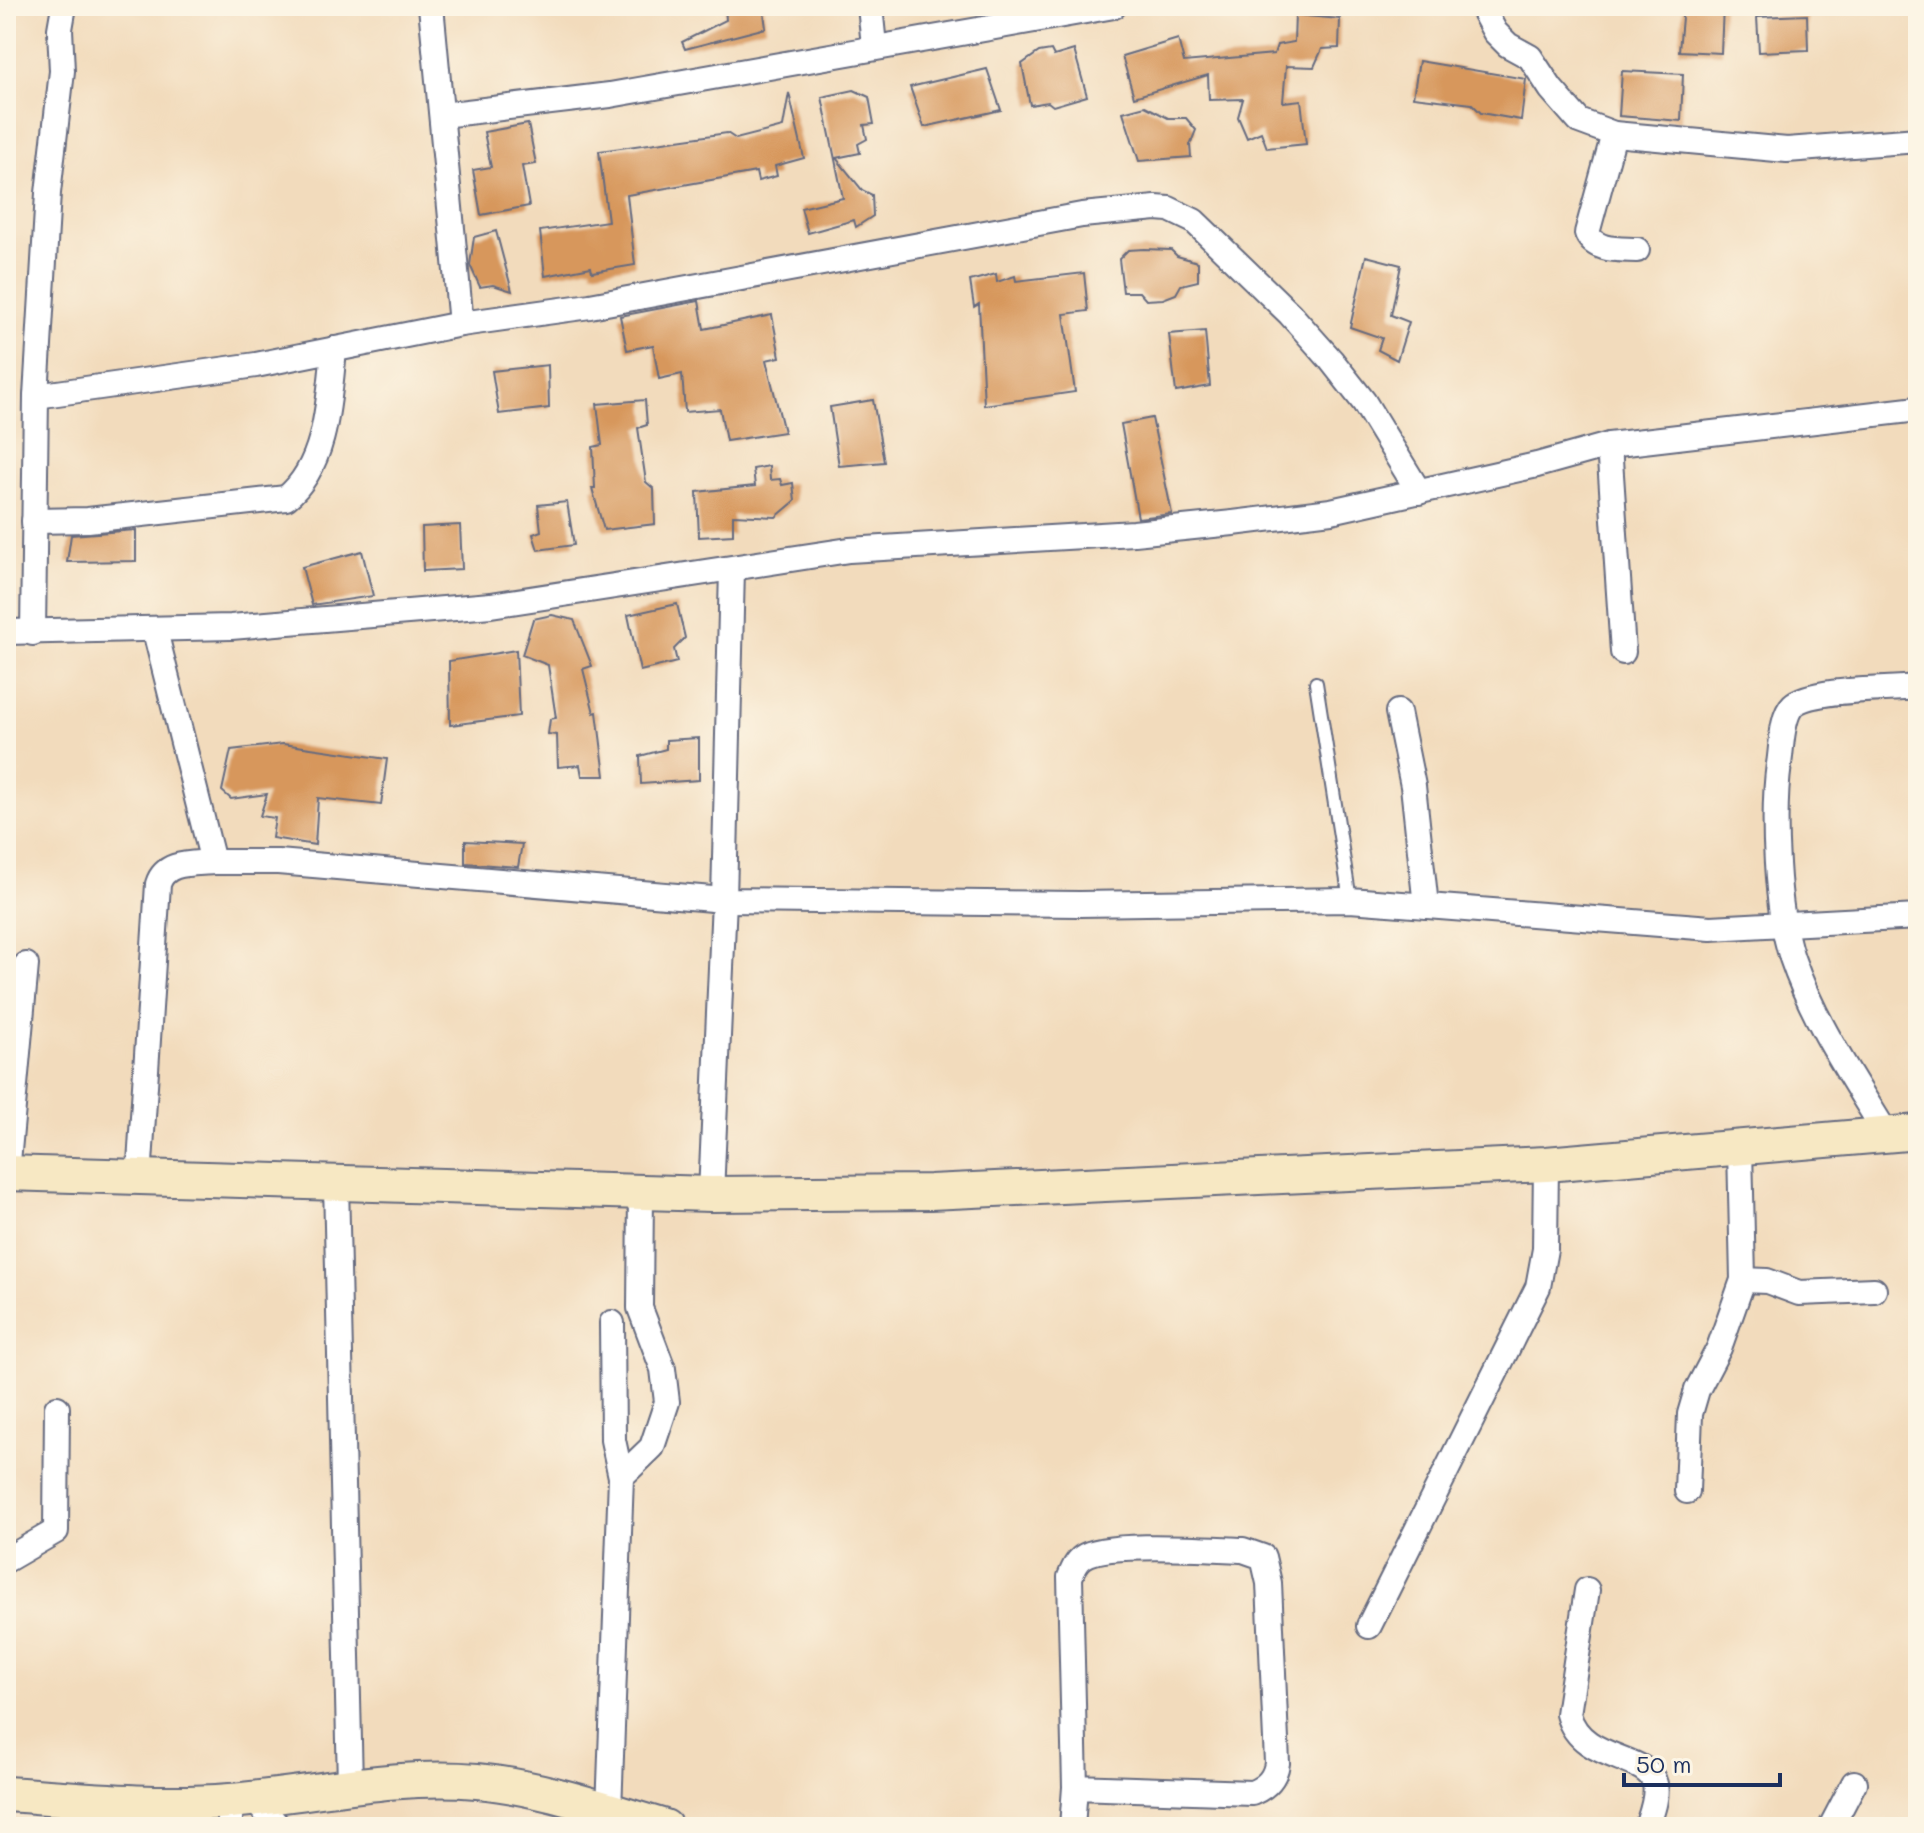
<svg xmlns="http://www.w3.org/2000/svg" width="1924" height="1833" viewBox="0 0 1924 1833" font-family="Mali,sans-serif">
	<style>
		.building { fill: #d7975c }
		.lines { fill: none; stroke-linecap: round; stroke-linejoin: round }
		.lane-casing { stroke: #666b7f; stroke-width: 16 }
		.street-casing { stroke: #666b7f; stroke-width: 28 }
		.secondary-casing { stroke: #666b7f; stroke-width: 38 }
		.lane { stroke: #fff; stroke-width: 12 }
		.street { stroke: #fff; stroke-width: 24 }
		.secondary { stroke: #f7e8c3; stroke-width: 34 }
	</style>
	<rect width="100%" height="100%" fill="#fcf5e5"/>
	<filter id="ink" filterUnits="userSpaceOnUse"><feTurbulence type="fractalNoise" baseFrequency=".0125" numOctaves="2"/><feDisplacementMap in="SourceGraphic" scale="16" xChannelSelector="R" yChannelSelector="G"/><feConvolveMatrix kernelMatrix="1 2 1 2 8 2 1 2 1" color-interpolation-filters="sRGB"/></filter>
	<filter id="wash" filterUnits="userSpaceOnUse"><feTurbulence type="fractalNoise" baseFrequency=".006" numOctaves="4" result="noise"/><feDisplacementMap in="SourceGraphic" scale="32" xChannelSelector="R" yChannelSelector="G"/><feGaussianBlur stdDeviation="1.8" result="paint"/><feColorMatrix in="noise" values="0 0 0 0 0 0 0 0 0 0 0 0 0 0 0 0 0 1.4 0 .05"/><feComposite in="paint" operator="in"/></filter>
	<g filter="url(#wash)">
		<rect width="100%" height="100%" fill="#f2dbbc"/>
		<g id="blocks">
			<g class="building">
				<path d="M725,6H763L766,28L685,49L682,42L726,20Z"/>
				<path d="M1683,6H1723L1721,53L1679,51Z"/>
				<path d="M1295,15L1340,19L1339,48L1322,49L1314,67L1286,66L1283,102L1301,100L1306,144L1267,148L1261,132L1247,138L1238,117L1243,99L1209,100L1208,75L1134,97L1122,56L1178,39L1184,62L1274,54L1277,45L1294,42Z"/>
				<path d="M1807,15L1808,50L1759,52L1757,17Z"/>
				<path d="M1051,50L1054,56L1074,50L1087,96L1053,106L1048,102L1030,105L1022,64L1039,52Z"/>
				<path d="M1419,61L1526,79L1521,120L1481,113L1472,104L1413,97Z"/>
				<path d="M987,69L1001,110L924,127L910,87Z"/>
				<path d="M1622,71L1683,74L1681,121L1619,116Z"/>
				<path d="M854,90L869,97L874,124L864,125L867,139L858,144L860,153L836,158L862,190L872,195L873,216L856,227L854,220L808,233L801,208L843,198L822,97Z"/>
				<path d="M789,93L804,158L775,166L777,176L758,181L756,172L627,195L635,265L592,272L591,267L545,276L540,231L608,221L599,151L727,133L736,139L783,127Z"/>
				<path d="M1145,106L1168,118H1186L1196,130L1190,145L1191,157L1139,161L1123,112Z"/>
				<path d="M528,124L536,164L522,166L529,206L481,215L473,170L491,167L484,132Z"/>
				<path d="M496,231L512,291L493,285L480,287L470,265L474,237Z"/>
				<path d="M1144,249L1171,250L1177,256L1198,262V281L1181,285L1176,294L1163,299L1146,300L1139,292H1123L1119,259L1128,250Z"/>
				<path d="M1366,256L1401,265L1391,315L1409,322L1397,360L1378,350L1382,338L1350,327Z"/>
				<path d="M1084,273L1088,311L1064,314L1075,392L984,405L979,304L974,307L970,281L996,274L997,282L1015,276L1016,281Z"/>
				<path d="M699,301L704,329L772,315L780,357L766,360L784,432L726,441L720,409L685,412L682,374L659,379L653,345L627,350L620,316Z"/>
				<path d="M1205,331L1210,386L1176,392L1169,334Z"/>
				<path d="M548,365L549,408L499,414L492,371Z"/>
				<path d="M645,400L647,425L638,428L646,482L654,489L655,524L604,530L592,488H595L593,447L602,445L597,404Z"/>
				<path d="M873,400L884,462L839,466L830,407Z"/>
				<path d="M1152,418L1172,514L1138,518L1121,424Z"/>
				<path d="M769,466L770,480L780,479L782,485L793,483L795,501L776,517L733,515V535L699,537L697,492L755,486L753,469Z"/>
				<path d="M567,502L574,545L538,550L533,534L541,531L538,505Z"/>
				<path d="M460,525L462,569L423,571L422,527Z"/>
				<path d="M136,530V561L67,562L71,535Z"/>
				<path d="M362,551L373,596L312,605L302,567Z"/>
				<path d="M677,604L685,638L674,649L677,662L640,671L628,615Z"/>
				<path d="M552,615L574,620L592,666L583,669L594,713L597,712L605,776H582L580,765L558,767L557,735L548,734L550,719L556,718L548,665L522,655L533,619Z"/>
				<path d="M516,650L519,716L450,725L449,661Z"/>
				<path d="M699,738V780L641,784L640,756L666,749V740Z"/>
				<path d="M283,744L387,759L381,805L318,798L315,845L272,838L275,818L260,816L267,794L231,799L222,791L231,750Z"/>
				<path d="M465,841L522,844L518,867L465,863Z"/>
			</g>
		</g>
	</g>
	<g filter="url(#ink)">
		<use href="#blocks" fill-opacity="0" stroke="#666b7f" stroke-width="2"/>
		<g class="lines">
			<g class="lane-casing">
				<path id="lane" d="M1316,683L1350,900"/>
			</g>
			<g class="street-casing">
				<g id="street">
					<path d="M431,6L461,324"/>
					<path d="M870,6L874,46"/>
					<path d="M1481,6L1495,32L1508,45L1530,57L1551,89L1579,121L1614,134L1787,150L1918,140"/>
					<path d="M442,115L610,95L1114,6"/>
					<path d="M1614,134L1587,233C1595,252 1620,249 1637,250"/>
					<path d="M36,396L256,365L461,324L590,306L1082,215L1156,208L1169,209L1194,221L1290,314L1331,360L1364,402L1419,492"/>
					<path d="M1609,445L1623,652"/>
					<path d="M34,521L88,520L286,498C327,465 329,399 334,349"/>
					<path d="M155,631L213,862H278L724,900L1079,904L1350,900L1711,928L1918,917"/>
					<path d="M6,632L231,627L491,605L849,550L1134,533L1233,523L1331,511L1537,465L1609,445L1918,409"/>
					<path d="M33,633L36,396L48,193L62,71L60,29L64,6"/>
					<path d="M1398,712L1413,786L1426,906"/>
					<path d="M1887,1135C1853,1079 1813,1020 1792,958C1776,910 1772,814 1779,764C1782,747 1781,717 1793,705C1811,688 1891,690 1918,687"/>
					<path d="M7,1173L26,965"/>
					<path d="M139,1179L158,884C165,861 192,864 213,862"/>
					<path d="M336,1183L350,1784"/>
					<path d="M711,1194L724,900L732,569"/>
					<path d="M1743,1280L1767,1281L1799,1293L1874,1290"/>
					<path d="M612,1323L613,1440L621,1477"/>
					<path d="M1687,1491L1690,1414L1697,1390L1719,1348L1743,1280L1740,1148"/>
					<path d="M6,1560L56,1531L57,1408"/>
					<path d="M1587,1590L1568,1714C1581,1763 1648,1753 1655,1784C1658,1798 1651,1814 1647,1827"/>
					<path d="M1369,1626L1538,1287L1545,1249L1546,1164"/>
					<path d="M252,1798L279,1827"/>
					<path d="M609,1811L621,1477L652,1447L667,1402L663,1369L640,1308L641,1192"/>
					<path d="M230,1827V1801"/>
					<path d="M1072,1827L1075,1787L1070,1577C1073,1570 1076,1562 1083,1557C1105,1541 1212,1549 1243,1550L1263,1557L1269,1583L1277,1763C1275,1779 1266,1787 1252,1793L1075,1787"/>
					<path d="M1831,1827L1854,1783"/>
				</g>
			</g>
			<g class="secondary-casing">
				<g id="secondary">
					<path d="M6,1173L711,1194L930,1192L1546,1164L1918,1132"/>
					<path d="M6,1794C80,1799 156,1807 230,1801C314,1794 392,1774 477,1781C541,1787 603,1809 665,1827"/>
				</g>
			</g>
			<use href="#lane" class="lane"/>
			<use href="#street" class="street"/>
			<use href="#secondary" class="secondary"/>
		</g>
	</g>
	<rect width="1924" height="1833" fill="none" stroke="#fcf5e5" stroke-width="32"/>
	<path d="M1624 1773v12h156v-12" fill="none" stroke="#1b2f5e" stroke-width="4"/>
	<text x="1636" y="1773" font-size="24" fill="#1b2f5e" stroke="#fcf5e5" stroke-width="6" paint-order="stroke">50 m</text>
</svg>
